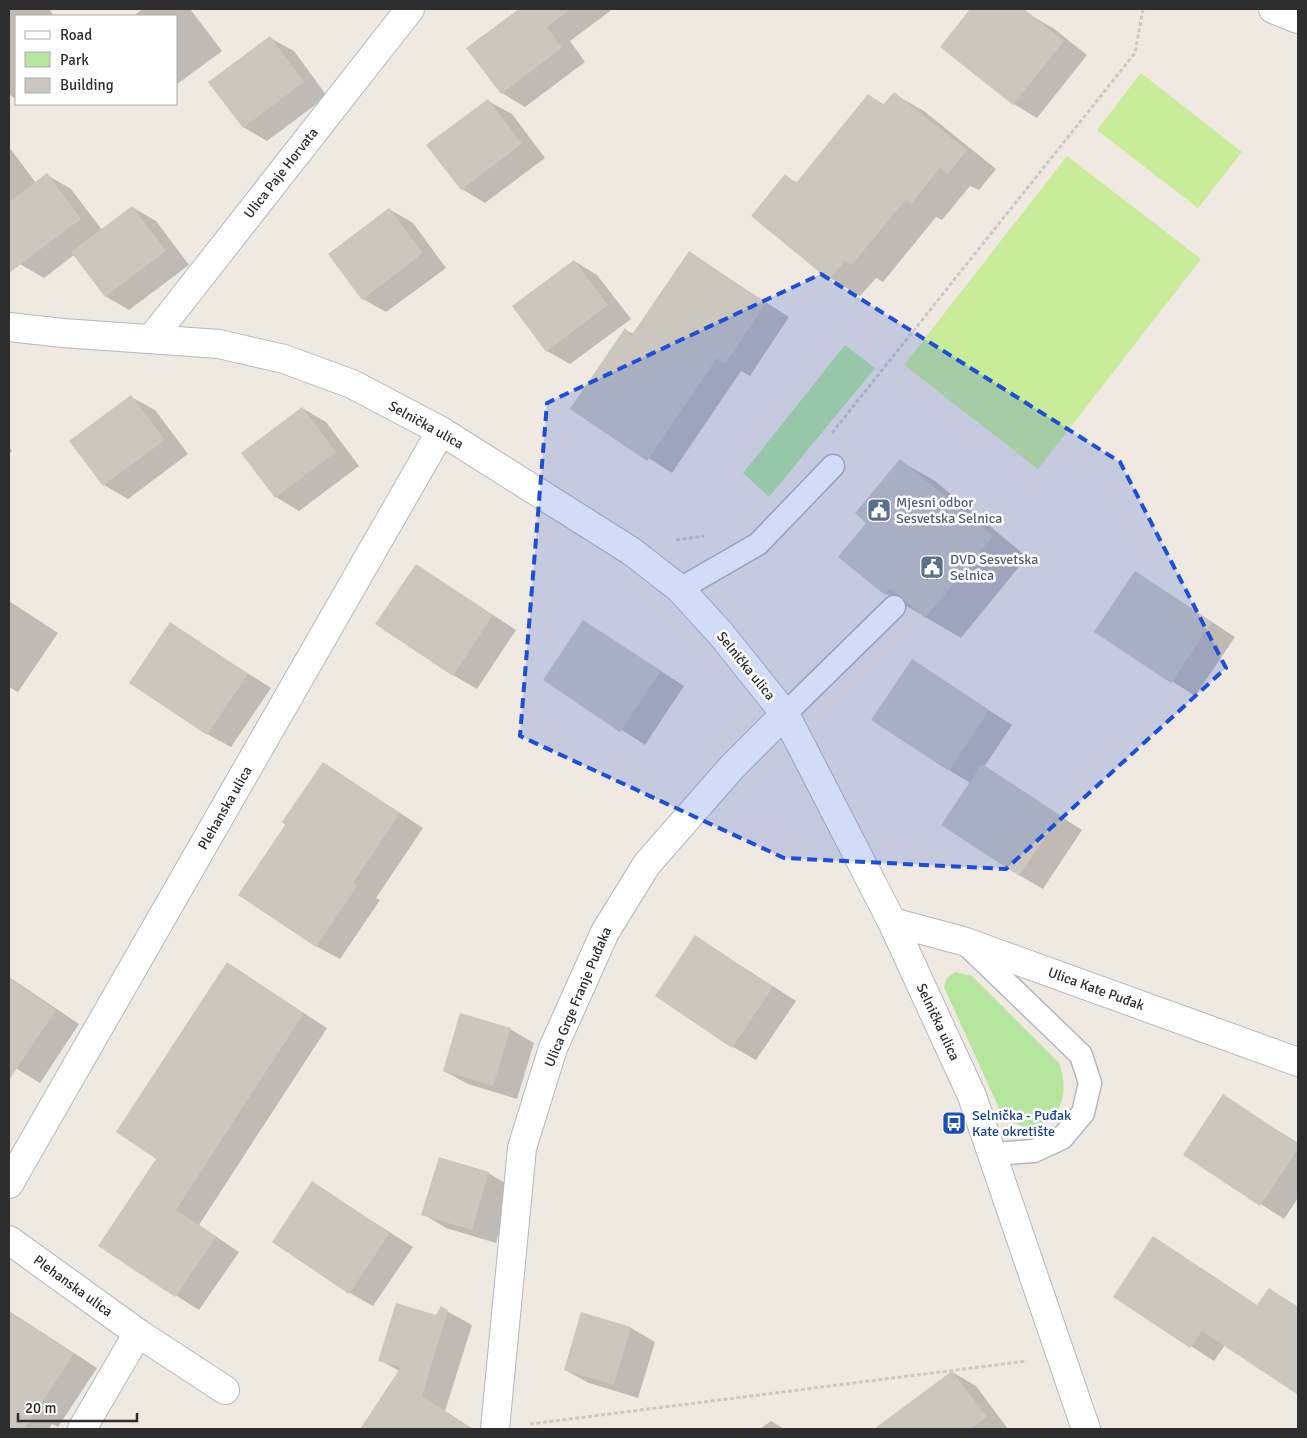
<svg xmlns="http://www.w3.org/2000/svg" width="1307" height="1438" viewBox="0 0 1307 1438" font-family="Signika,sans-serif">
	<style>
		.green { fill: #b6e59e }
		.pitch { fill: #c9ec9a }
		.shadow { fill: #0003 }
		.building { fill: #cbc7bf }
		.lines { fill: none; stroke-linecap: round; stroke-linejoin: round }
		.lane-casing { stroke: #b4b7c1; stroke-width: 25 }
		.street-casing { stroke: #b4b7c1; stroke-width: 30 }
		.secondary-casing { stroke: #b4b7c1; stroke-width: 30 }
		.path { stroke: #c9c9c9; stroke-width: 3; stroke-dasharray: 4 2.5; stroke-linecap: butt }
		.lane { stroke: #fff; stroke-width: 22 }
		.street { stroke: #fff; stroke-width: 28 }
		.secondary { stroke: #fff; stroke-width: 28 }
		.marked { fill: #1d4ed8; fill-opacity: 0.2; stroke: #1d4ed8; stroke-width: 4; stroke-dasharray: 10 6; stroke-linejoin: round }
		.labels { text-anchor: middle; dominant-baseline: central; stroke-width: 5; stroke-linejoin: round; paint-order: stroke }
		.street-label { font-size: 14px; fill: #2e2e2e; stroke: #fff }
		.service-label { font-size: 14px; fill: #4e5e75; stroke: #fff; text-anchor: start }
		.transit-label { font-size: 14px; fill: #164399; stroke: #fff; text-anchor: start }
	</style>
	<rect width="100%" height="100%" fill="#efe9e1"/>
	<g class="green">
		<path d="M845,345L875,368L769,497L743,473Z"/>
		<path d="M955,972L972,976L1059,1063C1067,1084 1066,1112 1043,1123C1040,1125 1035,1128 1032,1128C1022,1128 1012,1121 1003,1117L944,987L947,978Z"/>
	</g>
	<g class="pitch">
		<path d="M1141,73L1242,152L1198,208L1097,130Z"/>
		<path d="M1067,156L1201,259L1038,469L904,365Z"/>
	</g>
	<g class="shadow">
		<path d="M9,9H49L54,16H16V99L9,94Z"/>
		<path d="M143,9H190L222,51L176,85V16H133Z"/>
		<path d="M521,9H613L570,41L585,62L525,107L502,93L468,49Z"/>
		<path d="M971,9H1002L1006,12L1008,9L1026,19L1030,15L1053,28L1087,55L1037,118L1014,104L941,47Z"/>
		<path d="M270,38L294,51L327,96L267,141L243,127Z"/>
		<path d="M894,94L924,111L996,169L979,190L970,186L942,220L936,217L883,282L876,278L860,296L830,278L785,176L798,183L868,95L885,105Z"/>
		<path d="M488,101L512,114L545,158L485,203L462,189Z"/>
		<path d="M9,147L36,183L47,175L71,189L102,230L132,207L156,221L189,265L129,310L105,296L74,255L44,278L20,264L9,249Z"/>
		<path d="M389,209L413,223L446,268L386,312L363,299Z"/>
		<path d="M689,253L789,317L750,376L741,371L672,473L572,409L625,330L634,334Z"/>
		<path d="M574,261L597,275L631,319L570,364L547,351Z"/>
		<path d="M131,397L155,410L188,454L128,499L104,485L71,442Z"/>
		<path d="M302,408L326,422L359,466L299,511L276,497Z"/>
		<path d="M9,446L12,451L9,454Z"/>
		<path d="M900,461L935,481L1027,557L961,638L886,594L840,557L868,523Z"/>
		<path d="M416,565L516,630L477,689L453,675Z"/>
		<path d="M1135,572L1235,637L1195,696L1095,631Z"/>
		<path d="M9,601L58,633L18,692L9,687Z"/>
		<path d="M584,621L684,686L645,745L545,680Z"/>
		<path d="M170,624L271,688L231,747L207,734Z"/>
		<path d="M912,661L1012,725L984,767L1082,830L1043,889L1019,875L970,783L949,770Z"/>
		<path d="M323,763L423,828L376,898L380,900L340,959L316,946L287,824Z"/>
		<path d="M696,937L796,1001L756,1060L733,1047Z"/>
		<path d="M227,964L327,1028L199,1225L239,1252L199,1310L99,1246L158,1158Z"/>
		<path d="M9,977L79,1024L40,1083L9,1064Z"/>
		<path d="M510,1029L534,1043L517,1099L468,1084L444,1071Z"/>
		<path d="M1223,1096L1298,1143V1198L1284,1219L1184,1154Z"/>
		<path d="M488,1173L512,1187L496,1243L446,1228L423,1214Z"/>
		<path d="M312,1183L413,1247L373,1306L350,1293Z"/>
		<path d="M1153,1237L1258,1306L1269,1289L1298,1307V1394L1225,1345L1214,1361L1114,1296Z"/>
		<path d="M441,1308L472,1325L445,1411L473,1429H361L399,1371L380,1360L436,1316Z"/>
		<path d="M9,1311L97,1368L58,1427L52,1424L49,1429H9Z"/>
		<path d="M582,1314L631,1328L655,1342L638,1398L589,1383L565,1370Z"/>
		<path d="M952,1372L976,1386L1008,1429H901L892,1417Z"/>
		<path d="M771,1421L784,1429H760Z"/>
	</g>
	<g class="building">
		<path d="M519,9H571L547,27L562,48L501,94L466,48Z"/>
		<path d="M970,9H1024L1064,41L1013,105L940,47Z"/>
		<path d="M270,36L304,82L243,128L208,82Z"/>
		<path d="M894,92L967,150L948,174L940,168L911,204L906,199L852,265L845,261L829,280L751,216L785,174L796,183L868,94L883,105Z"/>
		<path d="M488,99L522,144L461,190L426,145Z"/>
		<path d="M47,173L81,219L9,273V202Z"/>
		<path d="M132,206L166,251L105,297L71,252Z"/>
		<path d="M389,208L423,253L362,300L328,254Z"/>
		<path d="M689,251L766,303L725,364L717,358L647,461L570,409L625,328L631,336Z"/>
		<path d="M574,260L608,305L546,352L512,306Z"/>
		<path d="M131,395L165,440L103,486L69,441Z"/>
		<path d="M302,407L336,452L275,498L241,453Z"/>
		<path d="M900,459L993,536L925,618L903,598L890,589L885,595L838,557L866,523L855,513Z"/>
		<path d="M416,564L493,615L453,676L375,624Z"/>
		<path d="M1135,571L1212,622L1171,683L1094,632Z"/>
		<path d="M583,620L661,671L620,732L543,680Z"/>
		<path d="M170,622L248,674L207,735L129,683Z"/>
		<path d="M912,659L989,710L949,771L871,720Z"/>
		<path d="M323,762L400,813L353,883L357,886L316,947L238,895L285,825L282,822Z"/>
		<path d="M982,764L1060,815L1019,876L941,825Z"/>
		<path d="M695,935L773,987L732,1048L655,996Z"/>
		<path d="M227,962L304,1013L176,1210L216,1237L175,1297L98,1246L156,1159L116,1132Z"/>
		<path d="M9,978L56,1010L9,1080Z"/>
		<path d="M460,1013L511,1028L493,1086L443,1071Z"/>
		<path d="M1223,1094L1298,1144V1149L1260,1206L1183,1155Z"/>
		<path d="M439,1157L489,1172L472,1230L421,1215Z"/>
		<path d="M312,1181L390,1233L349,1294L272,1242Z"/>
		<path d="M1153,1236L1257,1305L1269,1288L1298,1307V1395L1202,1331L1190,1348L1113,1297Z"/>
		<path d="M396,1303L436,1315L441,1306L448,1310L422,1396L472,1429H360L401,1367L378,1361Z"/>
		<path d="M9,1311L74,1354L24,1429H9Z"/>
		<path d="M581,1312L631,1327L614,1385L564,1370Z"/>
		<path d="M952,1371L987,1417L970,1429H874Z"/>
	</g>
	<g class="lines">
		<g class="lane-casing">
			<g id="lane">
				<path d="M680,589L758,544L833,466"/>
				<path d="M785,714L894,607"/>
				<path d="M965,943L1081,1055L1090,1083L1083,1113L1062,1138L1034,1151L993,1154"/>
			</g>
		</g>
		<g class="street-casing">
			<g id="street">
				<path d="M1273,9L1298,19"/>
				<path d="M152,338L410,9"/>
				<path d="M892,922L963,941L1298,1062"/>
				<path d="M9,1184L441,431"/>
				<path d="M9,1240L138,1333L225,1390"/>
				<path d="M82,1429L138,1333"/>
				<path d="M495,1429L522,1148L553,1048L605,932L647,864L732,767L785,714"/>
			</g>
		</g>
		<g class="secondary-casing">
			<path id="secondary" d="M9,327L63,333L219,344L284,359L352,384L441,431L631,551L680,589L721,634L785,714L892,922L972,1096L1086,1429"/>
		</g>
		<g class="path">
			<path d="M832,433L1135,53L1143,9"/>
			<path d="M676,540L704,536"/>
			<path d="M530,1424L1027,1361"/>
		</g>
		<use href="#lane" class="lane"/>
		<use href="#street" class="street"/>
		<use href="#secondary" class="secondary"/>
	</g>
	<path class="marked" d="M821,274L1120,462L1226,668L1006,869L784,858L520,736L547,403Z"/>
	<defs>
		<g id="civic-square" transform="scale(1.25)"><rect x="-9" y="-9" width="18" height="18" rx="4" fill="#5c6f8a" stroke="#fff"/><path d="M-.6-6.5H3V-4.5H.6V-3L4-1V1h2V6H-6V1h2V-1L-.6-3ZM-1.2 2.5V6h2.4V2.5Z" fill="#fff"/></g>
		<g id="bus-square" transform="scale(1.25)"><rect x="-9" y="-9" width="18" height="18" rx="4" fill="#1a4fb4" stroke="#fff"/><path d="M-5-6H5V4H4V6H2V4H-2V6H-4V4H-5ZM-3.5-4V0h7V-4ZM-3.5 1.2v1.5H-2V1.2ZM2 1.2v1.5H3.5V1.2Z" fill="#fff"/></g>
	</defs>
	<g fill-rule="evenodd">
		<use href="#civic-square" x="879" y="510"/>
		<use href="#civic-square" x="932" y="567"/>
		<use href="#bus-square" x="954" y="1123"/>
	</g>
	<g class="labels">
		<g class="street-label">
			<text transform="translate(281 173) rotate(-52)">Ulica Paje Horvata</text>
			<text transform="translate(426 425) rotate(29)">Selnička ulica</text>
			<text transform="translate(746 666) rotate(51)">Selnička ulica</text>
			<text transform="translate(225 808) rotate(-60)">Plehanska ulica</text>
			<text transform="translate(1096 989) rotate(20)">Ulica Kate Puđak</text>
			<text transform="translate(578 997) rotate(-67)">Ulica Grge Franje Puđaka</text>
			<text transform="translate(938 1022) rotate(65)">Selnička ulica</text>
			<text transform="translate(73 1286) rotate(36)">Plehanska ulica</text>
		</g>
		<g class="service-label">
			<text x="896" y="502">Mjesni odbor<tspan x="896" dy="16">Sesvetska Selnica</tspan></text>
			<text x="950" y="559">DVD Sesvetska<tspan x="950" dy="16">Selnica</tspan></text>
		</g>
		<g class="transit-label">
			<text x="972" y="1115">Selnička - Puđak<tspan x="972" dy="16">Kate okretište</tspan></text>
		</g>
	</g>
	<rect width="1307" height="1438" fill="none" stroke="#2e2e2e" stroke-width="20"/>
	<rect x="15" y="15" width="162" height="90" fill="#ffffff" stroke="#ababab"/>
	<rect x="25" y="31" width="25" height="8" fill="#ffffff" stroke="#ababab"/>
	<text x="60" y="40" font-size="15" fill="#2e2e2e">Road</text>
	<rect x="25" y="52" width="25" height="15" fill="#b6e59e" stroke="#ababab"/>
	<text x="60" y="65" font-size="15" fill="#2e2e2e">Park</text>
	<rect x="25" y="78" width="25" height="15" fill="#cbc7bf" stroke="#ababab"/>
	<text x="60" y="90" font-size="15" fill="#2e2e2e">Building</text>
	<path d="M18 1413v8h119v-8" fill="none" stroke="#2e2e2e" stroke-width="2.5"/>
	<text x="25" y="1413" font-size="15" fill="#2e2e2e" stroke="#ffffff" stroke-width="4" paint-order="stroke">20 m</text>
</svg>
